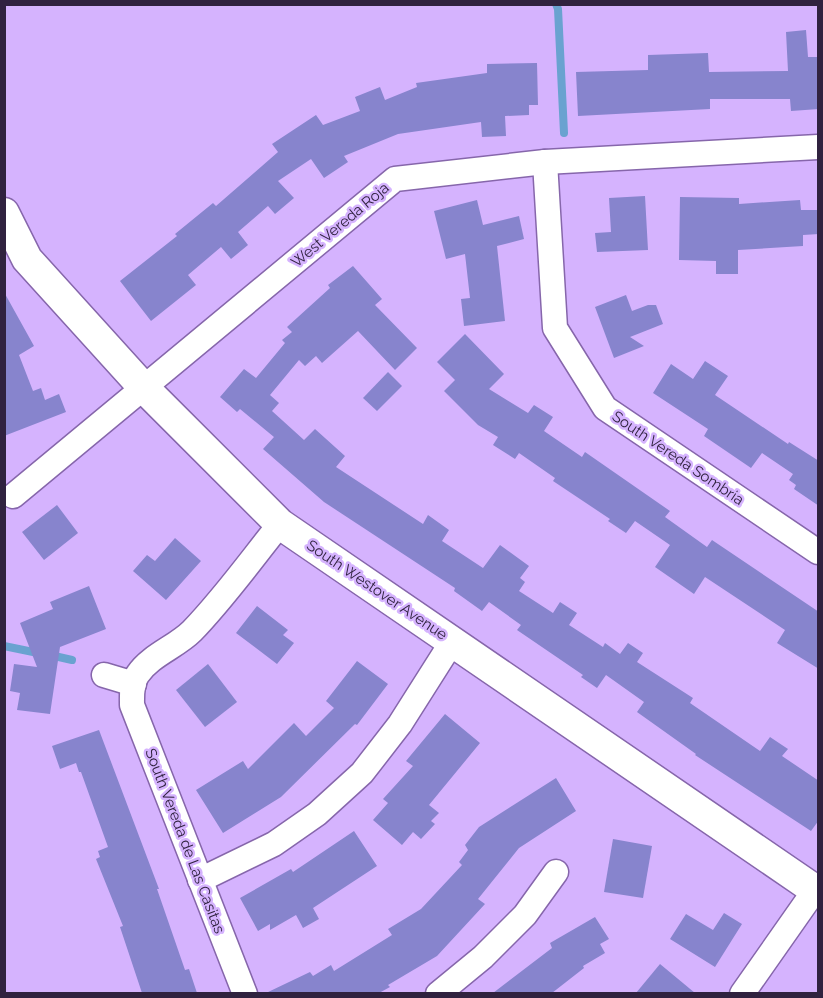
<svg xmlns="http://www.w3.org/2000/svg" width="823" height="998" viewBox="0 0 823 998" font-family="Raleway,sans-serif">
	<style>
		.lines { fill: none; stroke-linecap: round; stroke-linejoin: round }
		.stream { stroke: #6aa2d0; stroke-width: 8 }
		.building { fill: #8784cd }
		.minor-casing { stroke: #8666ab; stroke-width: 27 }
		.tertiary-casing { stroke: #8666ab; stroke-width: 33 }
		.minor { stroke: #fff; stroke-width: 24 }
		.tertiary { stroke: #fff; stroke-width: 30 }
		.labels { text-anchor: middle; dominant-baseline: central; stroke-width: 5; stroke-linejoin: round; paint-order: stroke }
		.street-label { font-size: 15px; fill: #30223f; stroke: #d5b3fe }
	</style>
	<rect width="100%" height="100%" fill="#d5b3fe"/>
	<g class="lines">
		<g class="stream">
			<path d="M556,4L558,9L564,133"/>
			<path d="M4,646L38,653"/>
			<path d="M50,655L72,660"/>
		</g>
	</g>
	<g class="building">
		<path d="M806,30L808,57H819V109L791,111L790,99H710V109L578,116L576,72L648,70V55L708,53L709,72L788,71L786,32Z"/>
		<path d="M537,63L538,105H529V115L505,116L506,136L482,137L481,122L398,134L344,156L348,162L324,178L311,159L278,181L294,198L275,214L268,206L238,232L248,245L231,259L221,247L188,275L196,285L151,321L120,281L177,236L175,234L213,203L216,206L278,152L272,144L316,115L323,125L360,111L355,97L380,87L385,100L417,87L416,83L487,73V64Z"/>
		<path d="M645,196L648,250L597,252L595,233L611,232L609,198Z"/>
		<path d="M680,197L739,198V204L800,200L801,210H819V234L803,235V246L738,250V274H716V261L679,260Z"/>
		<path d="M477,200L483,225L519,216L524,239L497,246L505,321L464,326L461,299L470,298L465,254L446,259L434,211Z"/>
		<path d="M353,266L382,299L375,305L417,348L395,370L358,331L322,363L316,356L305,366L299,360L270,395L279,403L272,411L304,440L315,429L345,456L336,467L423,524L428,515L449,530L442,541L483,568L500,545L529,566L520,578L525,582L519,591L553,613L560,602L577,613L569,625L603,647L605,643L620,654L628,643L643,653L637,662L693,698L690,703L760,751L770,737L788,749L782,756L819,781V820L811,831L695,755L696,754L637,712L644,702L606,675L597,688L581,677L583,675L517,630L521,625L489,602L482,611L454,591L455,588L324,502L263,449L274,437L240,409L237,412L220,397L244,369L256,378L285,343L282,340L292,332L287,327L330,288L328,285Z"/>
		<path d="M4,292L34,346L19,355L33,391L41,388L45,400L59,394L66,412L4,436Z"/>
		<path d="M626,295L632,311L648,305H656L663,324L630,337L644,346L614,358L595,307Z"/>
		<path d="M465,334L504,374L489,389L528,413L534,405L553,417L544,431L582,457L585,452L670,511L665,517L707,547L712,540L819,612V669L777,643L785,630L705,577L694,594L655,567L670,545L635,521L626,533L608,521L610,519L553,481L555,478L519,453L515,459L493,445L498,437L478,425L444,391L455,380L437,362Z"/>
		<path d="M705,361L728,376L715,395L788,444L789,442L819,461V506L794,489L796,485L789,480L793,474L762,453L751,468L704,436L708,429L653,393L671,364L693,379Z"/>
		<path d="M388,372L402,386L377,411L363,398Z"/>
		<path d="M57,505L78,533L44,560L22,532Z"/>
		<path d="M175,538L201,561L166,600L133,571L147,555L155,561Z"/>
		<path d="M89,586L106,629L60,647L50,714L17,710L20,693L10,691L14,664L37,667L20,623L53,609L50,602Z"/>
		<path d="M257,606L288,630L283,635L294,643L277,664L236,633Z"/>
		<path d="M357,661L388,684L357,725L355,724L281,797L223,833L196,790L243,761L248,769L294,723L306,736L334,708L326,701Z"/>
		<path d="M208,664L237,702L205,727L176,690Z"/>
		<path d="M445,714L480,743L429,805L439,813L431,821L435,824L421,839L413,832L402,845L373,820L388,803L383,799L413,766L406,761Z"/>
		<path d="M99,730L159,889H157L185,970L189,969L197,993H142L120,927L123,926L96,859L100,857L98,851L108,847L81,772H79L76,763L60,769L52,746Z"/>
		<path d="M556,778L576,811L519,848L478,899L485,904L437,956L388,985L390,987L379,993H266L310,972L313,976L331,965L334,971L392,935L388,929L421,909L462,865L459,862L468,850L465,845L479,827Z"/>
		<path d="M354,831L377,866L313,908L319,919L303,928L296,915L270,930V924L258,931L240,898L291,869L293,872Z"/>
		<path d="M613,839L652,846L643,898L604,892Z"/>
		<path d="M724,913L742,924L715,967L670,939L686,914L713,930Z"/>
		<path d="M595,917L609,939L600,944L605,953L583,966L584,968L552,993H493L552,948L550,943Z"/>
		<path d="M660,964L695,993H636Z"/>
	</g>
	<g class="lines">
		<g class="minor-casing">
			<g id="minor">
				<path d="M545,162L555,328L605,408L818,552"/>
				<path d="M13,496L395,179L545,162L818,147"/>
				<path d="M104,675L134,684"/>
				<path d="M200,880L274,844L317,814L362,773L400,724L452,642"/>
				<path d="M245,994L132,705C132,695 131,683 138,674C151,655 176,647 192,631C224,598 251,560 280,524"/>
				<path d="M438,994L483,957L525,915L556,872"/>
				<path d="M742,994L815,890"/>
			</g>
		</g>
		<g class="tertiary-casing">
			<path id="tertiary" d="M4,213L27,259L143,387L280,524L818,892"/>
		</g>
		<use href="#minor" class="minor"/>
		<use href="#tertiary" class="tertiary"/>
	</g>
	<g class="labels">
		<g class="street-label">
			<text transform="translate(340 225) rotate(-40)">West Vereda Roja</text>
			<text transform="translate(678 458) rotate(34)">South Vereda Sombria</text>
			<text transform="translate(377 590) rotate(34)">South Westover Avenue</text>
			<text transform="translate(185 841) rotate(69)">South Vereda de Las Casitas</text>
		</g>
	</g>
	<rect width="823" height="998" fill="none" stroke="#30223f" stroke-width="12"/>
</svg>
